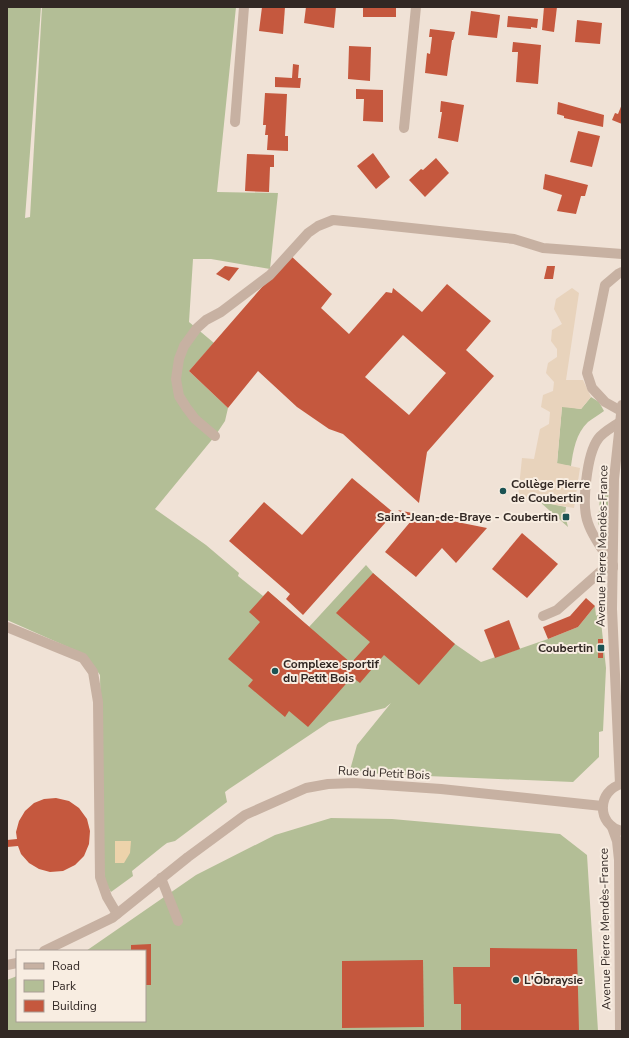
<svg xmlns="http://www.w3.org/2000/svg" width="629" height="1038" viewBox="0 0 629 1038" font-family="'Nunito Sans',sans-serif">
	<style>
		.green { fill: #b3be96 }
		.sand { fill: #edd3ab }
		.plaza { fill: #e8d3bc }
		.building { fill: #c5583e; fill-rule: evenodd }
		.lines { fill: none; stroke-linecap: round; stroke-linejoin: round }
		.minor { stroke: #c7b1a2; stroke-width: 10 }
		.poi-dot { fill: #1b5253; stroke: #f8ede1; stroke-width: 1.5 }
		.labels { text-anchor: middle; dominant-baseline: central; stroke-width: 4; stroke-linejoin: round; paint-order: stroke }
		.poi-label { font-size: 12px; font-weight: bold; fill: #322824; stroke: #f8ede1; text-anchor: start }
		.street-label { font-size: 12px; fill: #322824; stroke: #f8ede1 }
	</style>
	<rect width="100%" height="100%" fill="#f0e2d6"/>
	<g class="green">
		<path d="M7,7H41L25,218L30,217L42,7H236L217,192L278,193L270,269L211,259H193L189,322L214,343L189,371L228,408L225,421L215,436L155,509L206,545L239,573L238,576L263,596L268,591L309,627L366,565L373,573L455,644L481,662L548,639L578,627L595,606L596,616L600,612L606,668L603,731L599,732V757L573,782L380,774L350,770L357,745L391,703L385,708L329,722L229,789L225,792L227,802L175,841L167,843L163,846L132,871L133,876L111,892L105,882L103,859L100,675L86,655L7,620Z"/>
		<path d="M591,397L599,402L604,411C599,415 593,418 588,422C576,433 573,451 571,466L557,464L562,406L581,409Z"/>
		<path d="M601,483L609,484L607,523L605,527H602L598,524Z"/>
		<path d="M540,502L566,507L565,515L568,527Z"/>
		<path d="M331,818L392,819L560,834L587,855L598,1031H7V980L17,976V1021H145V951H86L196,875L275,835Z"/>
	</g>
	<path class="sand" d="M115,841H131L130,853L124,863H115Z"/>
	<path class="plaza" d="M572,288L579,293L566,380H583L591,397L581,409L562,407L557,463L580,468L574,508L540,502L518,497L522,458L534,459L540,429L549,424L550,412L541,407L543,395L553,391L554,382L546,373L548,363L557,357V349L551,341L552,330L562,324L554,309L556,299Z"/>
	<g class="building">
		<path d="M262,7H285L283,34L259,31Z"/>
		<path d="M306,7H336L334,28L304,23Z"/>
		<rect x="363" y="7" width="33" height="10"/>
		<path d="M544,7H557L554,32L542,30Z"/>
		<path d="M471,11L500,15L497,38L468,35Z"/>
		<path d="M508,16L538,19L537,28L531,27V29L507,27Z"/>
		<path d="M577,20L602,23L600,44L575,42Z"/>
		<path d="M430,29L455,32L453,40H452L447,76L425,73L427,53L430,54L432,37H429Z"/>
		<path d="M513,42L541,45L538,84L516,82L518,52H512Z"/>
		<path d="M349,46L371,47L370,81L348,79Z"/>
		<path d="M293,64L299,65L298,78H301L300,88L275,87V77L292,78Z"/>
		<path d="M356,89L383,90V122L363,121L364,99H356Z"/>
		<path d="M265,93L287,94L285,136H288V151L267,150L268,135H265L266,125H263Z"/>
		<path d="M441,101L464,105L458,142L438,138L442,112H440Z"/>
		<path d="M558,102L604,115L603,127L564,118V116L557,114Z"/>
		<path d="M622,104V124L612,120L615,113L618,114Z"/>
		<path d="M578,131L600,136L592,167L570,162Z"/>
		<path d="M373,153L390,177L376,189L357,166Z"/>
		<path d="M247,154L274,155V167H270L269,192L245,191Z"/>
		<path d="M436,158L449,173L425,197L409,180L421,169L423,170Z"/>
		<path d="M545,174L588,185L585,196H581L576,214L557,211L562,195L543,189Z"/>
		<path d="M290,255L332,294L321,308L349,334L386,292L392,293L393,288L422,312L447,284L491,321L466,350L494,376L427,452L419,503L343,434L329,429L297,407L258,371L228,408L189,371ZM403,335L446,373L409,415L365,377Z"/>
		<path d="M225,266L239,268L229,281L216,274Z"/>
		<path d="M547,266H555L553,279H544Z"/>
		<path d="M352,478L394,513L303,615L286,599L290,594L229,541L264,502L302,535Z"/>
		<path d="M398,510L412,513L487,528L456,563L442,548L416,577L385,552L411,521Z"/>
		<path d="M522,533L558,564L527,598L492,569Z"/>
		<path d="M373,573L455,644L419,685L384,655L360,683L352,677L308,727L289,711L285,717L248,686L253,680L228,659L260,622L249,612L268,591L351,663L370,642L336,613Z"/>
		<path d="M586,598L595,606L578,627L548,639L543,627L570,616Z"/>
		<path d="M509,620L520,649L495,658L484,630Z"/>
		<rect x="598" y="639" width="5" height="19"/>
		<path d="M56,798L69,801L79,808L87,819L90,831L89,844L84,856L75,865L63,871L50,872L39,869L29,863L21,854L18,846L7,847V840L17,839L16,832L19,821L25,811L34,803L44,799Z"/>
		<path d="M151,944V985H145V951H131V945Z"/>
		<path d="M490,948L577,949L579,1031H461V1004H454L453,967H490Z"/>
		<path d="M423,960L424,1027L342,1028V961Z"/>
	</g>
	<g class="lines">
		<g class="minor">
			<path d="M235,122L244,7"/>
			<path d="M404,128L416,7"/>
			<path d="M621,411L605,402L592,388L587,373L605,285L618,274L622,272"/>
			<path d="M215,436L195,419L186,407L179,396L176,379L179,359L184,346L197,328L206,320L221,312L270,275L308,233L318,226L333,220L364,223L514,239L543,248L622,254"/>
			<path d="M613,565C604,552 593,538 588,523C581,505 587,454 598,439C603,432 613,427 620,422"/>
			<path d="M543,616L557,610L600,572L613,568"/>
			<path d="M7,627L83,658L93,672L98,702L100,877L107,897L117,914"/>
			<path d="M620,784L612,609L614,479L622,405"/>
			<path d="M622,784C597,790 596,825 622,831"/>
			<path d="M612,827L617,841L619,860L620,1031"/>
			<path d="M161,878L178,921"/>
			<path d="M44,951L112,918L188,857L245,815L306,788L328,784L354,783L441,789L602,806"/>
			<path d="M7,965L17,963"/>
		</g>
	</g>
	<g class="poi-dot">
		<circle cx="503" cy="491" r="4"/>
		<rect x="562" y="513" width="8" height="8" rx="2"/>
		<rect x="597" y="644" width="8" height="8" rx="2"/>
		<circle cx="275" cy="671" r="4"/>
		<circle cx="516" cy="980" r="4"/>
	</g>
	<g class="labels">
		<g class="poi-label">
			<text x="511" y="484">Collège Pierre<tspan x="511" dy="14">de Coubertin</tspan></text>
			<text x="558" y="517" text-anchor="end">Saint-Jean-de-Braye - Coubertin</text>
			<text x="593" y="648" text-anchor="end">Coubertin</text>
			<text x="283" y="664">Complexe sportif<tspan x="283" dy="14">du Petit Bois</tspan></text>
			<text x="524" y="980">L'Õbraysie</text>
		</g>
		<g class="street-label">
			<text transform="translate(602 546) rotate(-89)">Avenue Pierre Mendès-France</text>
			<text transform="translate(384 773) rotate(3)">Rue du Petit Bois</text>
			<text transform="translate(605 929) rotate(-91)">Avenue Pierre Mendès-France</text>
		</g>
	</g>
	<rect width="629" height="1038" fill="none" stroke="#322824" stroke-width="16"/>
	<rect x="16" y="950" width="130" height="72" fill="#f8ede1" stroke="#a99e95"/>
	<rect x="24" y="963" width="20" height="6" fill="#c7b1a2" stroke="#a99e95"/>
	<text x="52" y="970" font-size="12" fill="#322824">Road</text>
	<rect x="24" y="980" width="20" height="12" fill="#b3be96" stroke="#a99e95"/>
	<text x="52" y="990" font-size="12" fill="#322824">Park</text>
	<rect x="24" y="1000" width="20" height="12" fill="#c5583e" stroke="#a99e95"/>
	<text x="52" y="1010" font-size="12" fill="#322824">Building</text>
</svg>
